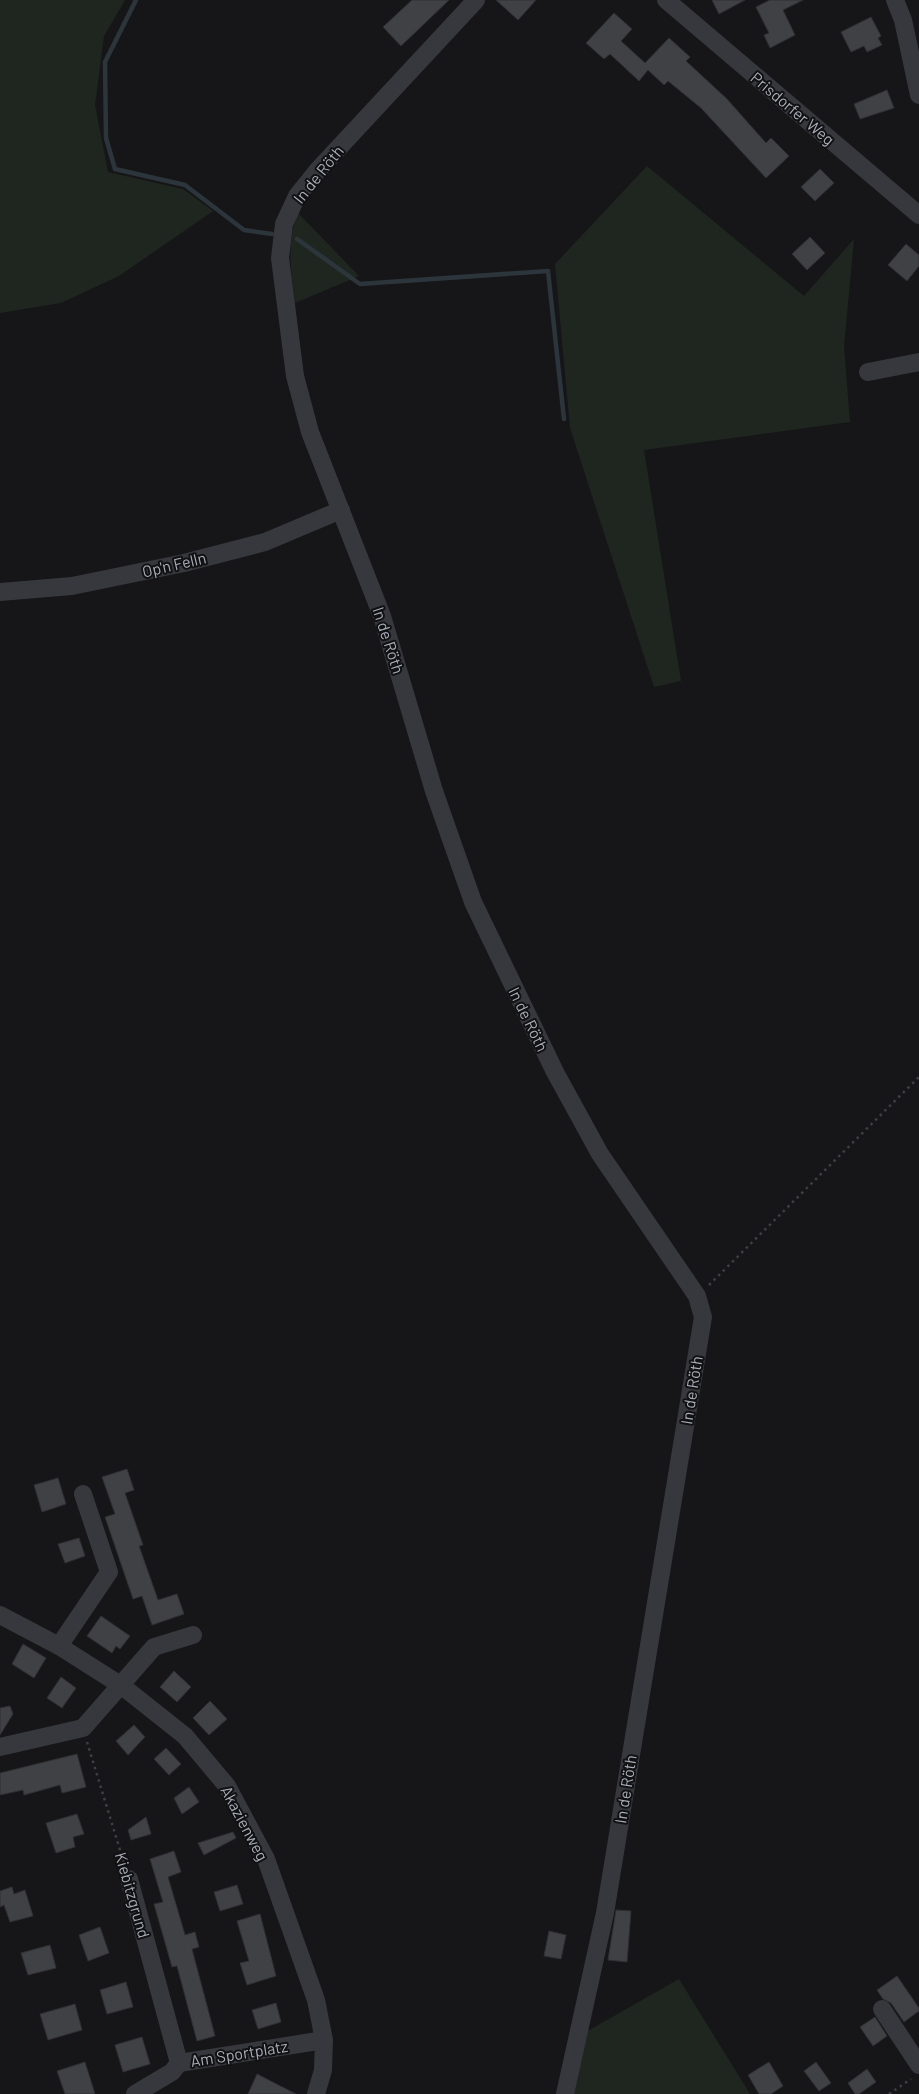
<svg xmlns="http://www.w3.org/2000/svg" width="919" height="2094" viewBox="0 0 919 2094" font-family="Barlow,sans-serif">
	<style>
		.green { fill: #1e261f }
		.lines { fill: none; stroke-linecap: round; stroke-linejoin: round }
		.stream { stroke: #2c353c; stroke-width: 4.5 }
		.building { fill: #404145; stroke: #303034 }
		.path { stroke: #3d3f44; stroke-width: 2.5; stroke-dasharray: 2.5 4; stroke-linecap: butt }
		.minor { stroke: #37383d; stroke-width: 18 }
		.labels { text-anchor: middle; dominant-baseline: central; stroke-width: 4; stroke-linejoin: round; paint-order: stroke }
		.street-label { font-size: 16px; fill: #a8adb8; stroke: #111113 }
	</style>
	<rect width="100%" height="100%" fill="#161618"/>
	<g class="green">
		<path d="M0,0H125L104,36L95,105L108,172L183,189L213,211L119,276L61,303L0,313Z"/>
		<path d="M647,166L804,296L854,239L844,347L850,422L644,450L681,681L654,687L570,428L555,264Z"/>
		<path d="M298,213L359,276L295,303C291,272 286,243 298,213Z"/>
		<path d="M679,1979L750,2094H571L584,2033Z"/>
	</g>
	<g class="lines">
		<g class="stream">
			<path d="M136,0L105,62L106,138L115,169L185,185L244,230L272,234"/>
			<path d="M297,239L360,284L548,271L564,419"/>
		</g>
	</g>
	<g class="building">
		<path d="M412,0H449L401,46L383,27Z"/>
		<path d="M496,0H536L518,20Z"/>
		<path d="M712,0H745L719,14Z"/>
		<path d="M770,0H803L783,10L795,35L770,48L764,35L769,33L756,7Z"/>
		<path d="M614,13L632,29L621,41L645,63L669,38L690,57L686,61L727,99L766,143L771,138L789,156L766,178L701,108L668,81L664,85L648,70L639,81L610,54L604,59L586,43Z"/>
		<path d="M871,17L881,36L878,38L882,45L867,52L864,46L851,52L841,32Z"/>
		<path d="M887,90L894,108L860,119L854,104Z"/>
		<path d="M820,169L834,183L815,201L801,187Z"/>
		<path d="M810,237L825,253L807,270L792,254Z"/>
		<path d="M906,244L919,255V266L907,281L888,265Z"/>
		<path d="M127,1469L134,1490L125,1493L143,1545L139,1546L158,1600L177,1594L184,1614L152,1625L142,1596L133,1599L105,1517L115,1514L102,1477Z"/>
		<path d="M58,1478L66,1504L42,1512L34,1485Z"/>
		<path d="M79,1538L85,1556L65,1563L58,1544Z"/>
		<path d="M101,1616L130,1636L120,1649L116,1646L112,1653L87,1636Z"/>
		<path d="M23,1644L46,1658L34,1678L12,1664Z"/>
		<path d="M174,1671L191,1687L177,1702L160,1687Z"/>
		<path d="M61,1677L76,1688L62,1708L47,1698Z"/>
		<path d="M210,1701L227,1719L209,1735L193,1718Z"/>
		<path d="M10,1706L13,1714L0,1735V1708Z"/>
		<path d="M134,1725L145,1737L128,1755L116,1741Z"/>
		<path d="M166,1748L181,1764L169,1775L154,1759Z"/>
		<path d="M77,1754L86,1787L62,1793L60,1785L24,1795L23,1790L0,1795V1773Z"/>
		<path d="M189,1787L199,1802L182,1814L174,1798Z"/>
		<path d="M77,1814L84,1834L73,1837L75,1847L56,1853L46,1823Z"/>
		<path d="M146,1817L151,1834L131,1840L128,1830Z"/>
		<path d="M233,1832L236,1838L204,1855L198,1843Z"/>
		<path d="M174,1851L181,1872L168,1877L185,1935L195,1932L199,1947L192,1949L215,2036L197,2041L177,1966L172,1967L154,1904L163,1902L150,1859Z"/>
		<path d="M237,1885L243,1904L220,1911L214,1892Z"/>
		<path d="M12,1887L14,1894L25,1890L33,1916L10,1922L4,1905L0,1907V1891Z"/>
		<path d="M616,1910L631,1911L627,1962L608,1960Z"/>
		<path d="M260,1914L276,1976L247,1985L240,1963L249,1961L237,1921Z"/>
		<path d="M100,1927L109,1953L88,1961L79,1935Z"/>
		<path d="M549,1931L566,1935L561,1959L544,1956Z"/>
		<path d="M50,1945L56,1968L28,1975L21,1953Z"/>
		<path d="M897,1976L919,2008V2011L904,2022L891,2003L883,1999L877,1990Z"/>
		<path d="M126,1982L133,2007L107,2014L100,1990Z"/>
		<path d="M276,2003L281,2022L258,2029L252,2010Z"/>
		<path d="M75,2004L82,2030L48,2040L40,2014Z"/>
		<path d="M875,2017L887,2036L873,2046L860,2027Z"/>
		<path d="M142,2037L150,2064L123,2072L115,2045Z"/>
		<path d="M85,2062L95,2094H65L57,2071Z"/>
		<path d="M769,2062L783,2086L771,2094H759L748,2075Z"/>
		<path d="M816,2062L831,2083L819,2091L804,2071Z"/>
		<path d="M867,2069L876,2082L859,2094H855L848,2083Z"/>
		<path d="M257,2074L296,2094H248Z"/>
	</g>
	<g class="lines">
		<g class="path">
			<path d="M709,1285L919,1077"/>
			<path d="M87,1742L124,1863"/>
			<path d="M889,2094L911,2079"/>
		</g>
		<g class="minor">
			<path d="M476,0L318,170L297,196L284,224L280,258L295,376L310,432L382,616L434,791L473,902L555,1072L600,1154L697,1296L703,1317L605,1913L565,2094"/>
			<path d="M666,0L919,215"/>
			<path d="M895,0L903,20L919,95"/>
			<path d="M868,372L919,362"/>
			<path d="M0,592L72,586L184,563L265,542L341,510"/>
			<path d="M0,1615L59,1646L122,1686L185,1736L227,1786L266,1859L316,2000L324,2040L323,2070L316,2094"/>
			<path d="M59,1646L109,1572L83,1494"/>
			<path d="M0,1747L83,1728L154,1647L193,1635"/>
			<path d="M129,1879L179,2063"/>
			<path d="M882,2009L919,2065"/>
			<path d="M135,2094L172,2072L179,2063L324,2040"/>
		</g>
	</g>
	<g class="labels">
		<g class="street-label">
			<text transform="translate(793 108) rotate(40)">Prisdorfer Weg</text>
			<text transform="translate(318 174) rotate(-51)">In de Röth</text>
			<text transform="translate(174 564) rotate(-13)">Op'n Felln</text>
			<text transform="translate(389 640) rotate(72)">In de Röth</text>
			<text transform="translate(529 1019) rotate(64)">In de Röth</text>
			<text transform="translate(691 1390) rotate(-81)">In de Röth</text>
			<text transform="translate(625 1789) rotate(-81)">In de Röth</text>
			<text transform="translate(245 1823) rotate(62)">Akazienweg</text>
			<text transform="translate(133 1895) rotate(74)">Kiebitzgrund</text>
			<text transform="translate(239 2053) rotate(-9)">Am Sportplatz</text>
		</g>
	</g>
</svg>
